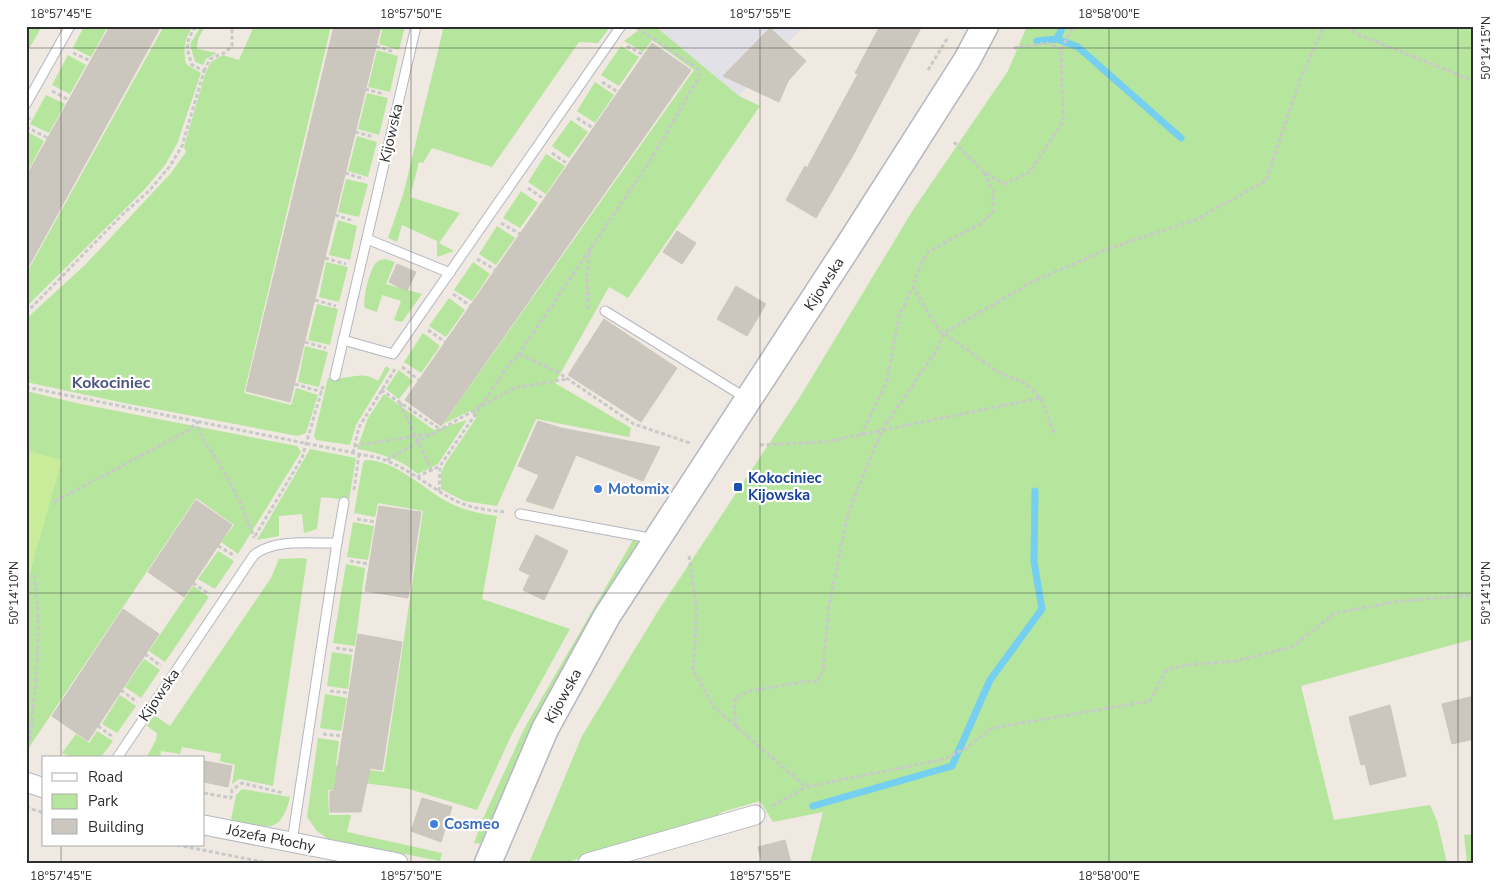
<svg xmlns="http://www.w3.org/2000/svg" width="1500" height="889" viewBox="0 0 1500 889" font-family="'Nunito Sans',sans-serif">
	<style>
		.industrial { fill: #e3e1e8 }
		.green { fill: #b6e59e }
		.pitch { fill: #c9ec9a }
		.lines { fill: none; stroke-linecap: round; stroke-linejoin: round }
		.stream { stroke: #75cff0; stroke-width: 7 }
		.building { fill: #cbc7bf; stroke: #cbc5ba }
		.lane-casing { stroke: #b4b7c1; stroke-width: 11 }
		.street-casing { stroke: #b4b7c1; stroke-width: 21 }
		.secondary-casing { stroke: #b4b7c1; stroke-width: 29 }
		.path { stroke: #c9c9c9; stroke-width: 3; stroke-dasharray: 4 2.5; stroke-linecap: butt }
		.lane { stroke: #fff; stroke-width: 9 }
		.street { stroke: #fff; stroke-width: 19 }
		.secondary { stroke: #fff; stroke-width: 26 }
		.ticks { fill: none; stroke: #2e2e2e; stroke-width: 1; stroke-opacity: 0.45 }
		.transit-dot { fill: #1a4fb4; stroke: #fff; stroke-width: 2 }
		.shop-dot { fill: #3f7fe0; stroke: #fff; stroke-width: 2 }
		.labels { text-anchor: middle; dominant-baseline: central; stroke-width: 4.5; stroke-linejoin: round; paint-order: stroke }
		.street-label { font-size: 15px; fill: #2e2e2e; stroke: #fff }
		.transit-label { font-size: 15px; font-weight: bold; fill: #164399; stroke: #fff; text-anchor: start }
		.shop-label { font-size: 15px; font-weight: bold; fill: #366cbe; stroke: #fff; text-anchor: start }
		.neighbourhood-label { font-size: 16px; font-weight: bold; fill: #4d5680; stroke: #fff }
		.neatline { fill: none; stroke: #2e2e2e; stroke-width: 2 }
		.ticks-label { font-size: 12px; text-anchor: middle; fill: #2e2e2e }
	</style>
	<rect width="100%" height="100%" fill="#efe9e1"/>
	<path class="industrial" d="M655,26H804L739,96Z"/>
	<g class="green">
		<path d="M26,26H42L26,54Z"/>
		<path d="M84,26L107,28L91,57L73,48Z"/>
		<path d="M164,26H193C184,40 183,48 186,64L201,73L177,144L165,165L144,190L26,307V274Z"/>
		<path d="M201,26H205L198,39L197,49L217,53L206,59L203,65L195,62L190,44Z"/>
		<path d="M254,26H331L244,393L291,405L296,388L318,395L306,433L298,436L124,403L26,382V319L86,264L171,173L186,152L184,147L205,74L211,62L223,55L239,60Z"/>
		<path d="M383,26H405L399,50L379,44Z"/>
		<path d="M444,26H611L598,43L579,42L492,167L432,148L423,163L419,162L410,197L460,213L439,243L454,251L437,257V241L402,225L397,242L388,238L403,195Z"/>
		<path d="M644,26H655L739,96L760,106L628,298L609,287L555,383L631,428L629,437L536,419L497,506L464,501L441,489V473L445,464L476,418L470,411L443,424L694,70L652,40L643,52L624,41Z"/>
		<path d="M1027,26H1474V639L1301,686L1334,820L1430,805L1437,821L1447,863H810L823,812L773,822L760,801L722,812L713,819L564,863H529L582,736L658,611L800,397L913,210L1008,71Z"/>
		<path d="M621,46L639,57L619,86L601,75Z"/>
		<path d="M377,50L398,56L390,92L368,87Z"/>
		<path d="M68,55L86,65L70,94L52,85Z"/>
		<path d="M595,82L614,95L595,123L577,111Z"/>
		<path d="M367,93L388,98L379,135L358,129Z"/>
		<path d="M46,95L65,104L49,133L30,124Z"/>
		<path d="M571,120L588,132L569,158L552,146Z"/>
		<path d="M26,131L44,141L28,171L26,170Z"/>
		<path d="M357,136L377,142L368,177L348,171Z"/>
		<path d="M546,154L565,166L546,194L528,182Z"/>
		<path d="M346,179L368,184L359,217L338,212Z"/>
		<path d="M521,191L538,203L520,228L503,218Z"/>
		<path d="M338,220L357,226L350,260L329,255Z"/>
		<path d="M497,226L515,238L496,265L479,254Z"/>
		<path d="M385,259L395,262L386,284L422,294L402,322L394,320L401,301L382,295L377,312L365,308C362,300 370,267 377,262C379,260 382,260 385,259Z"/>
		<path d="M326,262L348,267L339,302L319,297Z"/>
		<path d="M473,262L490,274L472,301L454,290Z"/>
		<path d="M449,298L465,310L446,337L429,326Z"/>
		<path d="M317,304L338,309L330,345L308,340Z"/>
		<path d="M423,333L440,346L421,373L404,362Z"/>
		<path d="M305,346L328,352L319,387L298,382Z"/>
		<path d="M386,366L390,369L356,425L350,445L316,440L314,436L328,378C349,381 361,369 378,381Z"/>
		<path d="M399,370L413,381L399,399L386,389Z"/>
		<path d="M26,391L81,404L297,446L301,452L238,554L221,542L234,525L196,498L26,752Z"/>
		<path d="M384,394L434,430L467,420L438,464L418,474C400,459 380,453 357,449L368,418Z"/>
		<path d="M310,449L356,458L349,500L321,497L317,529L304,533L302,514L279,516V536L257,540Z"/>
		<path d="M365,460C398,460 424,491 452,504C466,511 482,514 497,516L482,599L570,629L512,734L477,810L409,789L357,782L355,790H328L329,815H351L347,832L442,853L440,861L328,839L317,831L307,817L318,738L339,741L336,765L384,772L423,511L378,503L375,517L354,513L363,463Z"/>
		<path d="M353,522L374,526L368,560L347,557Z"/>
		<path d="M633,540L646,545L536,724L480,844L474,843L481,823L524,729Z"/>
		<path d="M218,551L234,561L215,589L198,579Z"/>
		<path d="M300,558L307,559L273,786L239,779L232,784L235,765L220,761L221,754L182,747L180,754L161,751L160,758H146L156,740L157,733L147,726L154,715L170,726L271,578L279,559Z"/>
		<path d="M346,564L365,568L355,646L333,643Z"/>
		<path d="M193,586L209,597L165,662L149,651Z"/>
		<path d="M332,652L352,655L348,689L327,686Z"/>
		<path d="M144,659L160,670L141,698L125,687Z"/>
		<path d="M325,694L347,698L341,731L320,728Z"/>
		<path d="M120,695L136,706L117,733L102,724Z"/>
		<path d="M97,731L113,741L101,757L74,758L62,753L76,734L89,743Z"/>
		<path d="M242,789L290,797C280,838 265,826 231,820L236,795Z"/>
		<path d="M1474,834V863H1467L1464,835Z"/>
	</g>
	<path class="pitch" d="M26,450L62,460L26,587Z"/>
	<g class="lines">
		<g class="stream">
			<path d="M1057,39L1078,47L1181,138"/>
			<path d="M1037,41L1057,39L1063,26"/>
			<path d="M813,806L952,766L990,680L1042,609L1034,562L1035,491"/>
		</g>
	</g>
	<g class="building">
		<path d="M110,26H161L26,271V177Z"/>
		<path d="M334,26H381L290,402L246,391Z"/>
		<path d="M880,26H922L852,157L816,218L786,200L805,166L807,168L858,74L855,73Z"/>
		<path d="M770,28L806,61L788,81L779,102L723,76Z"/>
		<path d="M652,43L691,70L441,426L405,400Z"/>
		<path d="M677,231L696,243L682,264L663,252Z"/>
		<path d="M397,264L416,272L407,291L389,282Z"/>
		<path d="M736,286L766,304L747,336L717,319Z"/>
		<path d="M604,319L677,368L641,422L568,375Z"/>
		<path d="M538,421L561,428L660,447L643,481L576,455L553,509L526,501L539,475L518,466Z"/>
		<path d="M196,500L232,525L184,597L148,572Z"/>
		<path d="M379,506L421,512L408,598L365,591Z"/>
		<path d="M536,535L568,551L544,600L523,590L530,575L519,570Z"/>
		<path d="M123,609L159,634L88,741L52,716Z"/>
		<path d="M358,634L402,642L382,770L370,768L361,812H330V791H334Z"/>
		<path d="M1474,696V739L1452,744L1442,704Z"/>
		<path d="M1390,705L1406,776L1370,785L1365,764L1361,765L1349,717Z"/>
		<path d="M204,761L232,766L228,787L204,782Z"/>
		<path d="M422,798L452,807L441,842L411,831Z"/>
		<path d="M785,840L791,863H762L758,847Z"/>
	</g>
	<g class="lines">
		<g class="lane-casing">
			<g id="lane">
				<path d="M26,104L70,26"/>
				<path d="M367,239L450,273"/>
				<path d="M605,311L746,398"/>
				<path d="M343,340L393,354L621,26"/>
				<path d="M335,376L416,26"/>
				<path d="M520,514L655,539"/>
				<path d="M337,543L344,502"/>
				<path d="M117,758L254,555C276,538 310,544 337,543L292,842"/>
			</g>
		</g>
		<g class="street-casing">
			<g id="street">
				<path d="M26,782L44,788"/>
				<path d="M204,825L398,863"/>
				<path d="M588,863L755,815"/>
			</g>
		</g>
		<g class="secondary-casing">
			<path id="secondary" d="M488,863L545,729L607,616L849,245L967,60L985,26"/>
		</g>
		<g class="path">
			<path d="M35,26L36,27"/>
			<path d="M1347,26L1359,35L1474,81"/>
			<path d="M376,46L394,52"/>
			<path d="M627,46L644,55"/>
			<path d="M1014,48L1047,43L1061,49"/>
			<path d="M73,53L91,61"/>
			<path d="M928,70L947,39"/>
			<path d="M204,71L210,59L226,52L232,46V26"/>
			<path d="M602,82L618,92"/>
			<path d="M365,89L384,94"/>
			<path d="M52,91L69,100"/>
			<path d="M577,118L593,128"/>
			<path d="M26,125L30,118"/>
			<path d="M26,127L48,138"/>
			<path d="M355,132L374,137"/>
			<path d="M954,142L984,172L1004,184L1029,173L1063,122L1061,49L1074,26"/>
			<path d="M552,153L568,164"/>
			<path d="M984,172L993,192V212L982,223L929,251L920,265L913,287L939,330L1000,373L1023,382L1041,398L1054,433"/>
			<path d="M345,173L364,179"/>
			<path d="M26,175H27"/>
			<path d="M528,188L544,199"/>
			<path d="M335,215L354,221"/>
			<path d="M501,223L520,234"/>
			<path d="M325,258L346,264"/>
			<path d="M477,259L496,270"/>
			<path d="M453,294L471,306"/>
			<path d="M315,300L336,306"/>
			<path d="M588,309L587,275L590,248"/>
			<path d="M26,313L123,214L149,191L170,166L182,146L204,71L192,65C186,46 185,43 196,26"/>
			<path d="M428,330L445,342"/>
			<path d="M305,342L326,348"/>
			<path d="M518,355L648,164L694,86L699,74L697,68L637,28"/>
			<path d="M402,367L419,380"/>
			<path d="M295,384L322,392"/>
			<path d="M26,387L379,458C408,467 430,488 456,501C472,509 489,510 505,512"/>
			<path d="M381,390L440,429"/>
			<path d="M400,403L432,471"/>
			<path d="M861,435L887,381L899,316L913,287"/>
			<path d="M760,445L825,442L1040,398"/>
			<path d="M354,446L434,433L514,388L567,379"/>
			<path d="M353,453L359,427L395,369"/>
			<path d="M387,460L431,434"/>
			<path d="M417,477L440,466"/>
			<path d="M354,490L359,454"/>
			<path d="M439,491L440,466L513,359L521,355L556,371L634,424L690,443"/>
			<path d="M54,502L189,430L197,422C199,437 209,447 217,460C232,485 245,510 254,538"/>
			<path d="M357,519L376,522"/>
			<path d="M255,536L302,458L323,386"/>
			<path d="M218,546L235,556"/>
			<path d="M689,556L697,611L693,670L714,707L806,787"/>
			<path d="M350,561L369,564"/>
			<path d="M193,583L209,594"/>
			<path d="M336,648L356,651"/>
			<path d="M145,654L161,666"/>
			<path d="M121,690L137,702"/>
			<path d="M330,691L349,693"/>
			<path d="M98,726L113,737"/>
			<path d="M737,728L734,709L736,697L749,691L808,681L817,682L823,670L829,606L848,513L882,430L936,351L944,333L1034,281L1110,248L1195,220L1266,181L1300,80L1324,26"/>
			<path d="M323,734L342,736"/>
			<path d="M26,739L30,742C35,685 43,631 34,575"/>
			<path d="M204,793L231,798L232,790L242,783L283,793"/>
			<path d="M772,806L806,787L945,759L966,748L992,728L1150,701L1166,670L1186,665L1237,661L1292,647L1335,613L1401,601L1474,595"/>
			<path d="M26,807L44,813"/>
			<path d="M177,845L268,863"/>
		</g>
		<use href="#lane" class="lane"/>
		<use href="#street" class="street"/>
		<use href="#secondary" class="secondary"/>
	</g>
	<path class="ticks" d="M61,26V758M411,26V863M760,26V863M1109,26V863M1458,26V863M26,48H1474M26,593H1474M61,845V863"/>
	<rect class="transit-dot" x="733" y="482" width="10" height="10" rx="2.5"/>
	<g class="shop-dot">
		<circle cx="598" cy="489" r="5"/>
		<circle cx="434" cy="824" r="5"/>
	</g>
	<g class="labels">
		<g class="street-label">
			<text transform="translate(391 133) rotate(-77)">Kijowska</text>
			<text transform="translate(824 284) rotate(-57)">Kijowska</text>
			<text transform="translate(159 695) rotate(-56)">Kijowska</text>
			<text transform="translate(563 696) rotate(-61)">Kijowska</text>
			<text transform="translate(271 838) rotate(11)">Józefa Płochy</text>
		</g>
		<g class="transit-label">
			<text x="748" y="478">Kokociniec<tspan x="748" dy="17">Kijowska</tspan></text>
		</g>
		<g class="shop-label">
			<text x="608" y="489">Motomix</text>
			<text x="444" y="824">Cosmeo</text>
		</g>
		<g class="neighbourhood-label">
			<text x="111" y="383">Kokociniec</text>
		</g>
	</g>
	<rect width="1500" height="889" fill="none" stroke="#ffffff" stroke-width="55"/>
	<rect x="42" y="756" width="162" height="90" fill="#ffffff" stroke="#ababab"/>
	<rect x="52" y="773" width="25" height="8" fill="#ffffff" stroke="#ababab"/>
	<text x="88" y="782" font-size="15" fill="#2e2e2e">Road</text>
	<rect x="52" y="794" width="25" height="15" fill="#b6e59e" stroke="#ababab"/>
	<text x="88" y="806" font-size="15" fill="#2e2e2e">Park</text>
	<rect x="52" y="819" width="25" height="15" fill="#cbc7bf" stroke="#ababab"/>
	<text x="88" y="832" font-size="15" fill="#2e2e2e">Building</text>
	<rect x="28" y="28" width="1444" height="834" class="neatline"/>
	<g class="ticks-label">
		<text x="61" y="18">18°57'45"E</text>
		<text x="411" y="18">18°57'50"E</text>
		<text x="760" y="18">18°57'55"E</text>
		<text x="1109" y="18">18°58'00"E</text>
		<text transform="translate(1486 48) rotate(-90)" y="4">50°14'15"N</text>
		<text transform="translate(14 593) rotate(-90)" y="4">50°14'10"N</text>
		<text transform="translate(1486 593) rotate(-90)" y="4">50°14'10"N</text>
		<text x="61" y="880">18°57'45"E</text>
		<text x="411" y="880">18°57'50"E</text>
		<text x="760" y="880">18°57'55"E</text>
		<text x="1109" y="880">18°58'00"E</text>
	</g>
</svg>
